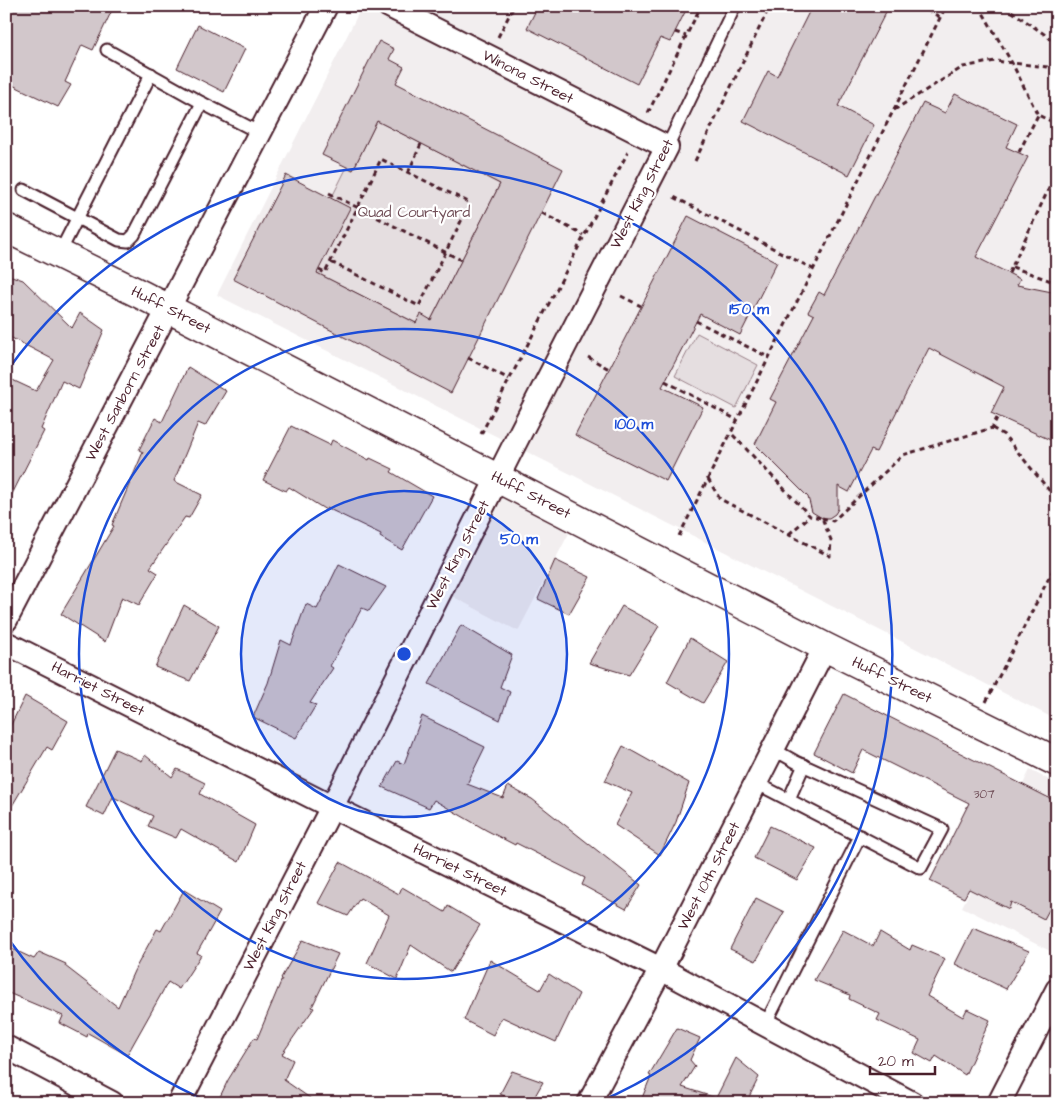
<svg xmlns="http://www.w3.org/2000/svg" width="1063" height="1109" viewBox="0 0 1063 1109" font-family="'Architects Daughter',sans-serif">
	<style>
		.built { fill: #f2eeef }
		.green { fill: #e5dee0; stroke: #987e86 }
		.building { fill: #d2c7cb; stroke: #4a1f2b }
		.lines { fill: none; stroke-linecap: round; stroke-linejoin: round }
		.lane-casing { stroke: #4a1f2b; stroke-width: 15 }
		.street-casing { stroke: #4a1f2b; stroke-width: 26 }
		.secondary-casing { stroke: #4a1f2b; stroke-width: 31 }
		.path { stroke: #4a1f2b; stroke-width: 3; stroke-dasharray: 5 4; stroke-linecap: butt }
		.lane { stroke: #fff; stroke-width: 11 }
		.street { stroke: #fff; stroke-width: 22 }
		.secondary { stroke: #fff; stroke-width: 28 }
		.ring { fill: none; stroke: #1d4ed8; stroke-width: 2.5 }
		.labels { text-anchor: middle; dominant-baseline: central; stroke-width: 4.5; stroke-linejoin: round; paint-order: stroke }
		.number-label { font-size: 12px; fill: #6c4953 }
		.street-label { font-size: 15px; fill: #4a1f2b; stroke: #fff }
		.park-label { font-size: 15px; fill: #714f58; stroke: #fff }
		.centre { fill: #1d4ed8; stroke: #fff; stroke-width: 2.5 }
		.ring-label { font-size: 15px; text-anchor: middle; font-weight: bold; fill: #1d4ed8; stroke: #fff; stroke-width: 4.5; stroke-linejoin: round; paint-order: stroke }
	</style>
	<rect width="100%" height="100%" fill="#fff"/>
	<filter id="ink" filterUnits="userSpaceOnUse"><feTurbulence type="fractalNoise" baseFrequency=".02" numOctaves="2"/><feDisplacementMap in="SourceGraphic" scale="10" xChannelSelector="R" yChannelSelector="G"/><feConvolveMatrix kernelMatrix="1 2 1 2 8 2 1 2 1" color-interpolation-filters="sRGB"/></filter>
	<g filter="url(#ink)">
		<g class="built">
			<path d="M362,6H1057V720L217,295Z"/>
			<path d="M501,498L569,533L518,631L450,595Z"/>
			<path d="M1030,770L1057,784L1056,954L962,907Z"/>
		</g>
		<g class="green">
			<path d="M377,121L500,184L431,320L421,315L416,323L317,273L331,199L347,167L353,170Z"/>
			<path d="M697,333L758,365L736,408L675,376Z"/>
		</g>
		<g class="building">
			<path d="M6,6H114L93,50L82,45L65,82L71,85L58,107L6,82Z"/>
			<path d="M538,6H688L670,42L660,38L637,84L527,28Z"/>
			<path d="M812,6H889L838,106L874,125L849,175L743,121L768,71L777,76Z"/>
			<path d="M198,25L245,49L224,92L177,68Z"/>
			<path d="M379,41L394,49L389,59L404,67L396,83L563,169L451,393L233,279L286,175L350,208L317,273L416,323L421,314L431,320L500,184L377,121L353,170L322,155Z"/>
			<path d="M955,94L1017,124L1006,147L1028,157L976,257L1020,279L1017,285L1057,293V443L991,413L1004,387L929,348L876,452L871,450L849,492L838,486V509L835,514L829,518H822L812,512L808,497L755,444L776,402L770,399L814,315L808,312L819,292L824,295L923,103L945,113Z"/>
			<path d="M688,216L777,262L740,335L700,314L662,387L703,407L666,481L575,435Z"/>
			<path d="M6,274L23,280L72,328L80,313L104,330L79,389L62,381L41,429L44,431L6,506V377L36,391L54,360L6,335Z"/>
			<path d="M188,367L226,391L205,426L198,423L174,481L202,495L189,518L185,517L150,568L158,573L139,605L122,597L105,642L61,614L114,526L112,525L143,452L139,450L155,418L162,422Z"/>
			<path d="M291,426L330,445L332,440L369,460L370,458L393,469L391,472L432,496L402,550L380,537L381,534L327,508L326,510L289,487L286,491L263,480Z"/>
			<path d="M555,560L590,577L569,614L538,599Z"/>
			<path d="M339,564L386,587L369,611L362,608L330,666L333,668L310,703L316,705L296,738L253,717L268,683L281,640L291,645L306,604L317,609Z"/>
			<path d="M184,605L219,626L190,681L155,667Z"/>
			<path d="M622,606L659,626L629,675L589,663Z"/>
			<path d="M461,625L512,655L500,687L510,692L500,720L429,684Z"/>
			<path d="M690,638L728,662L703,703L667,682Z"/>
			<path d="M844,694L1057,802V895L1044,919L1011,902L1009,909L969,889L964,898L930,881L969,803L863,750L852,773L814,753Z"/>
			<path d="M25,696L68,721L52,750L47,747L6,816V735Z"/>
			<path d="M422,716L485,747L467,784L503,798L508,786L532,799L641,885L626,909L582,885L585,878L516,843L515,845L486,830L434,800L429,808L382,787L397,761L404,764Z"/>
			<path d="M623,746L689,783L676,822L660,855L615,825L632,793L605,781Z"/>
			<path d="M115,749L142,761L145,755L172,777L177,769L205,783L200,794L255,825L239,862L181,829L176,838L148,826L153,816L113,797L104,816L86,807Z"/>
			<path d="M770,826L816,848L797,880L754,858Z"/>
			<path d="M340,862L399,894L402,887L445,912L448,906L480,925L451,972L411,945L397,979L367,963L389,915L360,898L348,916L318,903Z"/>
			<path d="M184,890L220,912L197,953L201,955L179,989L168,982L127,1055L88,1033L87,1037L60,1023L63,1016L6,992V946L34,959L39,952L66,964L65,966L118,1007L134,971L157,929L161,931Z"/>
			<path d="M756,898L784,912L756,961L730,949Z"/>
			<path d="M973,928L1029,951L1006,989L955,964Z"/>
			<path d="M843,930L873,946L880,932L910,950L912,945L945,959L927,996L963,1017L967,1009L990,1020L965,1075L936,1056L932,1063L914,1053L920,1040L877,1020L880,1014L849,999L850,995L814,980Z"/>
			<path d="M303,940L338,954L312,1007L314,1008L282,1054L293,1060L284,1080L317,1103H217L228,1080L254,1038L257,1039L282,979L281,978Z"/>
			<path d="M490,960L540,990L549,974L579,994L556,1042L502,1017L493,1035L464,1020Z"/>
			<path d="M677,1028L700,1038L690,1060L695,1066L682,1087L716,1098L736,1058L759,1077L746,1103H640L651,1076L649,1075Z"/>
			<path d="M512,1071L543,1082L531,1103H519L500,1094Z"/>
		</g>
		<g class="lines">
			<g class="lane-casing">
				<g id="lane">
					<path d="M107,50L202,103L260,133"/>
					<path d="M667,147L735,6"/>
					<path d="M24,190L119,240L128,241L134,235L202,103"/>
					<path d="M59,254L151,74"/>
					<path d="M756,783L921,868L942,829L796,762L773,749"/>
					<path d="M789,799L804,765"/>
					<path d="M765,1025L860,836"/>
				</g>
			</g>
			<g class="street-casing">
				<g id="street">
					<path d="M6,620L326,6"/>
					<path d="M6,643L332,807L661,969L912,1103"/>
					<path d="M6,1047L112,1103"/>
					<path d="M179,1103L332,807L512,449L667,147L389,6"/>
					<path d="M589,1103L661,969L825,647"/>
					<path d="M999,1103L1057,990"/>
				</g>
			</g>
			<g class="secondary-casing">
				<path id="secondary" d="M6,228L142,295L825,647L1057,762"/>
			</g>
			<g class="path">
				<path d="M919,6L940,17"/>
				<path d="M979,6L1012,63L1038,115L1057,124"/>
				<path d="M1004,6L1057,43"/>
				<path d="M675,32L686,36"/>
				<path d="M498,37L514,6"/>
				<path d="M894,110L963,67L995,61L1057,68"/>
				<path d="M648,113L701,6"/>
				<path d="M1019,152L1038,115"/>
				<path d="M695,161L770,6"/>
				<path d="M408,173L421,144"/>
				<path d="M1052,184L1057,192"/>
				<path d="M329,193L461,260"/>
				<path d="M674,197L813,269"/>
				<path d="M542,213L583,235"/>
				<path d="M1012,267L1057,283"/>
				<path d="M319,270L325,273C344,235 363,197 381,159L470,203L419,306L331,262"/>
				<path d="M1009,273L1051,184L1057,166"/>
				<path d="M621,296L641,306"/>
				<path d="M696,321L768,357"/>
				<path d="M588,357L609,369"/>
				<path d="M468,358L509,379"/>
				<path d="M665,381L737,420"/>
				<path d="M992,428L1004,435L1057,500"/>
				<path d="M481,434L628,152"/>
				<path d="M708,479L720,499L830,556L831,540L822,518L810,516L731,433"/>
				<path d="M822,518L833,521L903,455L992,428L998,416"/>
				<path d="M789,534L810,516"/>
				<path d="M679,536L946,6"/>
				<path d="M986,702L1057,562"/>
			</g>
			<use href="#lane" class="lane"/>
			<use href="#street" class="street"/>
			<use href="#secondary" class="secondary"/>
		</g>
	</g>
	<circle cx="404" cy="654" r="163" fill="#1d4ed8" fill-opacity=".12"/>
	<g class="ring">
		<circle cx="404" cy="654" r="163"/>
		<circle cx="404" cy="654" r="325"/>
		<path d="M209 1102A488 488 0 0 1 7 937M7 371A488 488 0 1 1 599 1102"/>
	</g>
	<g class="labels">
		<g class="number-label">
			<text x="984" y="794">307</text>
		</g>
		<g class="street-label">
			<text transform="translate(528 77) rotate(27)">Winona Street</text>
			<text transform="translate(642 194) rotate(-63)">West King Street</text>
			<text transform="translate(171 310) rotate(27)">Huff Street</text>
			<text transform="translate(125 393) rotate(-62)">West Sanborn Street</text>
			<text transform="translate(531 495) rotate(27)">Huff Street</text>
			<text transform="translate(458 555) rotate(-63)">West King Street</text>
			<text transform="translate(892 680) rotate(26)">Huff Street</text>
			<text transform="translate(98 689) rotate(27)">Harriet Street</text>
			<text transform="translate(460 870) rotate(26)">Harriet Street</text>
			<text transform="translate(709 876) rotate(-63)">West 10th Street</text>
			<text transform="translate(275 916) rotate(-63)">West King Street</text>
		</g>
		<g class="park-label">
			<text x="414" y="212">Quad Courtyard</text>
		</g>
	</g>
	<circle cx="404" cy="654" r="8" class="centre"/>
	<g class="ring-label">
		<text x="749" y="314">150 m</text>
		<text x="634" y="429">100 m</text>
		<text x="519" y="544">50 m</text>
	</g>
	<rect width="1063" height="1109" fill="none" stroke="#fff" stroke-width="25"/>
	<rect x="12" y="12" width="1038" height="1084" fill="none" stroke="#4a1f2b" stroke-width="2" filter="url(#ink)"/>
	<path d="M870 1066v8h65v-8" fill="none" stroke="#4a1f2b" stroke-width="2.5"/>
	<text x="878" y="1066" font-size="15" fill="#4a1f2b" stroke="#ffffff" stroke-width="4" paint-order="stroke">20 m</text>
</svg>
